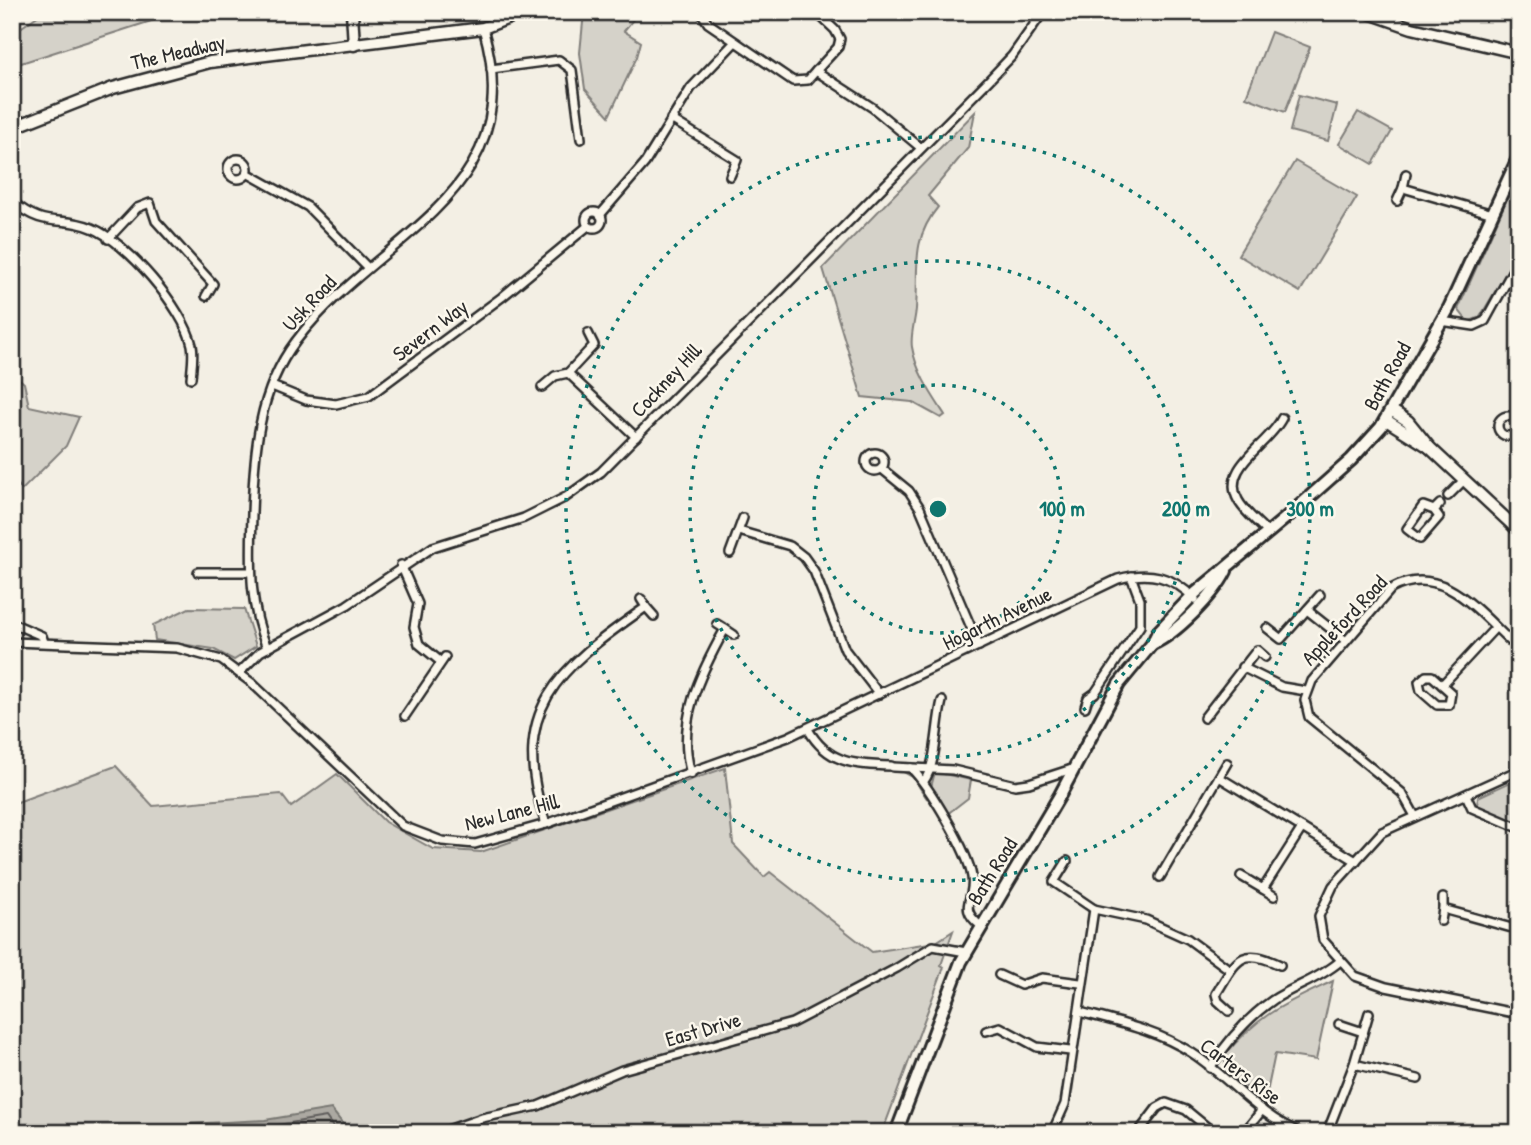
<svg xmlns="http://www.w3.org/2000/svg" width="1531" height="1145" viewBox="0 0 1531 1145" font-family="'Patrick Hand',sans-serif">
	<style>
		.green { fill: #d5d2c9; stroke: #807e7a; stroke-width: 2 }
		.water { fill: #aca9a2; stroke: #787772; stroke-width: 2 }
		.lines { fill: none; stroke-linecap: round; stroke-linejoin: round }
		.shore { stroke: #5f5d5b; stroke-width: 2 }
		.stream { stroke: #787772; stroke-width: 2.5 }
		.street-casing { stroke: #2b2b2b; stroke-width: 12 }
		.secondary-casing { stroke: #2b2b2b; stroke-width: 15 }
		.primary-casing { stroke: #2b2b2b; stroke-width: 16 }
		.street { stroke: #fbf7ec; stroke-width: 7 }
		.secondary { stroke: #fbf7ec; stroke-width: 10 }
		.primary { stroke: #fbf7ec; stroke-width: 10 }
		.ring { fill: none; stroke: #0f766e; stroke-width: 3.5; stroke-dasharray: 3.5 7 }
		.labels { text-anchor: middle; dominant-baseline: central; stroke-width: 5; stroke-linejoin: round; paint-order: stroke }
		.street-label { font-size: 21px; fill: #2b2b2b; stroke: #fbf7ec }
		.centre { fill: #0f766e; stroke: #fbf7ec; stroke-width: 3.5 }
		.ring-label { font-size: 21px; text-anchor: middle; font-weight: bold; fill: #0f766e; stroke: #fbf7ec; stroke-width: 5; stroke-linejoin: round; paint-order: stroke }
	</style>
	<rect width="100%" height="100%" fill="#f3efe4"/>
	<filter id="ink" filterUnits="userSpaceOnUse"><feTurbulence type="fractalNoise" baseFrequency=".0143" numOctaves="2"/><feDisplacementMap in="SourceGraphic" scale="14" xChannelSelector="R" yChannelSelector="G"/><feConvolveMatrix kernelMatrix="1 2 1 2 8 2 1 2 1" color-interpolation-filters="sRGB"/></filter>
	<g filter="url(#ink)">
		<g class="green">
			<path d="M43,12H179L18,64L12,53V34Z"/>
			<path d="M584,12H639L624,31L641,42L637,57L609,116L585,89L580,53Z"/>
			<path d="M1271,32L1310,47L1285,112L1246,97Z"/>
			<path d="M1299,95L1337,105L1328,141L1290,131Z"/>
			<path d="M975,112L968,148L928,196L938,207C910,241 919,269 916,309C915,321 910,336 912,347C916,372 932,395 945,415L941,418L912,402L862,397L823,268Z"/>
			<path d="M1358,112L1392,131L1373,164L1339,144Z"/>
			<path d="M1295,161L1357,197L1300,292L1238,255Z"/>
			<path d="M1519,172V251L1480,317L1468,322L1458,309Z"/>
			<path d="M16,376L24,383L29,406L79,417L66,446L22,490L12,476V380Z"/>
			<path d="M189,608L244,609L256,646L234,660L213,649L155,640L153,625Z"/>
			<path d="M116,766L153,806L281,794L291,807L337,774L385,822L433,849L481,852L725,768L733,844L764,877L770,872L872,952L936,942L953,931L941,965L944,967L882,1133H12V804Z"/>
			<path d="M935,772L971,780L968,798L946,815L931,787Z"/>
			<path d="M1519,778V823L1477,806L1478,797Z"/>
			<path d="M1333,981L1316,1060L1275,1054L1265,1102L1227,1072L1224,1056C1260,1013 1284,1004 1333,981Z"/>
		</g>
		<path class="water" d="M331,1109L344,1125V1133H182L188,1124L265,1120Z"/>
		<g class="lines">
			<path class="shore" d="M190,1133L266,1127L326,1117L337,1133"/>
			<g class="stream">
				<path d="M833,761L864,768"/>
				<path d="M902,771L913,777L927,798"/>
			</g>
			<g class="street-casing">
				<g id="street">
					<path d="M701,12L708,23L793,81L808,80L816,71L873,108L921,148"/>
					<path d="M816,12L835,30L840,39L838,47L816,71"/>
					<path d="M491,69L559,60L572,70L581,139"/>
					<path d="M671,119L737,160L730,176"/>
					<circle cx="238" cy="169" r="10"/>
					<path d="M247,173L308,207L368,268"/>
					<path d="M1406,174L1403,188L1493,214"/>
					<path d="M12,201C45,230 61,215 92,228C127,242 184,309 192,345C194,355 192,367 191,378"/>
					<path d="M1397,201L1403,188"/>
					<circle cx="594" cy="220" r="8"/>
					<path d="M600,215L645,163L691,88L735,42"/>
					<path d="M108,239L137,208L150,203L156,221L213,284L206,296"/>
					<path d="M1441,321L1474,326L1485,321L1519,259"/>
					<path d="M568,373L594,345L588,333"/>
					<path d="M272,386L306,400L336,404L369,396L502,297L588,226"/>
					<path d="M542,387L555,376L568,373L636,437"/>
					<circle cx="1508" cy="426" r="10"/>
					<circle cx="875" cy="462" r="9"/>
					<path d="M882,469L909,491L920,508L979,646"/>
					<path d="M1448,496L1464,480"/>
					<path d="M1434,510L1423,506L1407,529L1420,539L1439,517L1434,510L1440,504"/>
					<path d="M739,531L790,546L804,557L814,571L845,650L879,694"/>
					<path d="M1268,533C1259,523 1244,512 1238,500C1220,467 1269,445 1282,418"/>
					<path d="M730,553L743,518"/>
					<path d="M401,565L418,604L414,627L419,644L441,662"/>
					<path d="M198,572H250"/>
					<path d="M646,607L654,616"/>
					<path d="M1307,610L1346,641"/>
					<path d="M12,623L42,636L44,642"/>
					<path d="M1267,628L1281,639L1320,595"/>
					<path d="M725,629L734,635"/>
					<path d="M12,642L177,648L221,660L252,683L403,826L442,841L475,844L546,824L788,737L1118,579C1150,571 1171,575 1195,599"/>
					<path d="M267,648C248,603 251,561 252,513C254,452 258,391 296,341C378,232 532,196 483,28"/>
					<path d="M1242,667L1282,687L1306,691"/>
					<path d="M240,672L260,652L347,605L433,547L524,518L566,497L601,472L989,80L1012,56L1043,12"/>
					<path d="M1426,676H1432L1451,693L1449,705H1437L1421,691L1419,682Z"/>
					<path d="M1442,685L1495,628"/>
					<path d="M1085,707L1088,698L1095,693L1140,626V600L1131,576"/>
					<path d="M405,716L445,657"/>
					<path d="M1204,718L1257,650L1265,657"/>
					<path d="M808,729C827,763 854,765 891,766"/>
					<path d="M893,767L953,770L1015,785L1029,783L1075,768"/>
					<path d="M911,768C929,786 968,851 972,877C976,899 956,907 981,926"/>
					<path d="M1519,770L1382,832L1333,886L1319,916L1323,940L1355,976L1386,987L1519,1014"/>
					<path d="M691,774C676,721 700,674 725,629L717,624"/>
					<path d="M1219,777L1356,861"/>
					<path d="M924,781C937,764 936,724 942,701"/>
					<path d="M1466,795L1472,808L1519,828"/>
					<path d="M1415,816L1402,793L1309,717L1305,700L1312,681L1391,589C1444,560 1481,616 1519,649"/>
					<path d="M546,824C507,710 557,669 646,607L641,599"/>
					<path d="M1067,861L1054,882L1094,909L1146,920L1188,939L1230,970"/>
					<path d="M1241,876L1263,889L1302,828"/>
					<path d="M1160,877L1227,763"/>
					<path d="M1263,889L1274,896"/>
					<path d="M1443,898V909L1519,930"/>
					<path d="M1441,921L1443,909"/>
					<path d="M999,975L1021,985L1042,978L1080,983"/>
					<path d="M1229,1011L1218,1001L1216,994C1237,960 1240,946 1280,965"/>
					<path d="M1080,1012C1118,1022 1158,1031 1192,1053C1229,1077 1258,1116 1301,1133"/>
					<path d="M1339,1024L1363,1032"/>
					<path d="M986,1031L1000,1027L1037,1047L1070,1051"/>
					<path d="M1354,1064L1418,1079"/>
					<path d="M1210,1068C1227,1042 1247,1018 1273,1000C1295,986 1319,979 1339,962"/>
					<path d="M439,1133L482,1118L538,1106L622,1070L792,1023L897,968L933,946L966,952"/>
					<path d="M1052,1133L1065,1104L1094,909"/>
					<path d="M1138,1133L1157,1108L1166,1103L1186,1110L1214,1133"/>
					<path d="M1244,1133L1262,1110"/>
					<path d="M1327,1133L1354,1064L1369,1013"/>
				</g>
			</g>
			<g class="secondary-casing">
				<g id="secondary">
					<path d="M352,12L354,45"/>
					<path d="M1366,12L1412,28L1519,53"/>
					<path d="M12,128L113,88L210,62L483,28L524,12"/>
					<path d="M1391,410L1408,421L1429,447L1519,531"/>
					<path d="M1386,420L1429,447"/>
				</g>
			</g>
			<g class="primary-casing">
				<g id="primary">
					<path d="M1152,644C1176,634 1214,595 1226,571"/>
					<path d="M896,1133L961,962L1060,795L1119,684L1152,644L1158,632L1192,596L1288,516L1351,460L1381,427L1449,308L1519,156"/>
				</g>
			</g>
			<use href="#street" class="street"/>
			<use href="#secondary" class="secondary"/>
			<use href="#primary" class="primary"/>
		</g>
	</g>
	<g class="ring">
		<circle cx="938" cy="509" r="124"/>
		<circle cx="938" cy="509" r="248"/>
		<circle cx="938" cy="509" r="372"/>
	</g>
	<g class="labels">
		<g class="street-label">
			<text transform="translate(178 52) rotate(-13)">The Meadway</text>
			<text transform="translate(309 303) rotate(-47)">Usk Road</text>
			<text transform="translate(430 330) rotate(-37)">Severn Way</text>
			<text transform="translate(1387 376) rotate(-61)">Bath Road</text>
			<text transform="translate(666 380) rotate(-47)">Cockney Hill</text>
			<text transform="translate(997 618) rotate(-26)">Hogarth Avenue</text>
			<text transform="translate(1344 620) rotate(-47)">Appleford Road</text>
			<text transform="translate(512 812) rotate(-14)">New Lane Hill</text>
			<text transform="translate(992 871) rotate(-58)">Bath Road</text>
			<text transform="translate(703 1029) rotate(-16)">East Drive</text>
			<text transform="translate(1241 1071) rotate(37)">Carters Rise</text>
		</g>
	</g>
	<circle cx="938" cy="509" r="10" class="centre"/>
	<g class="ring-label">
		<text x="1062" y="516">100 m</text>
		<text x="1186" y="516">200 m</text>
		<text x="1310" y="516">300 m</text>
	</g>
	<rect width="1531" height="1145" fill="none" stroke="#fbf7ec" stroke-width="42"/>
	<rect x="21" y="21" width="1489" height="1103" fill="none" stroke="#2b2b2b" stroke-width="2.5" filter="url(#ink)"/>
</svg>
